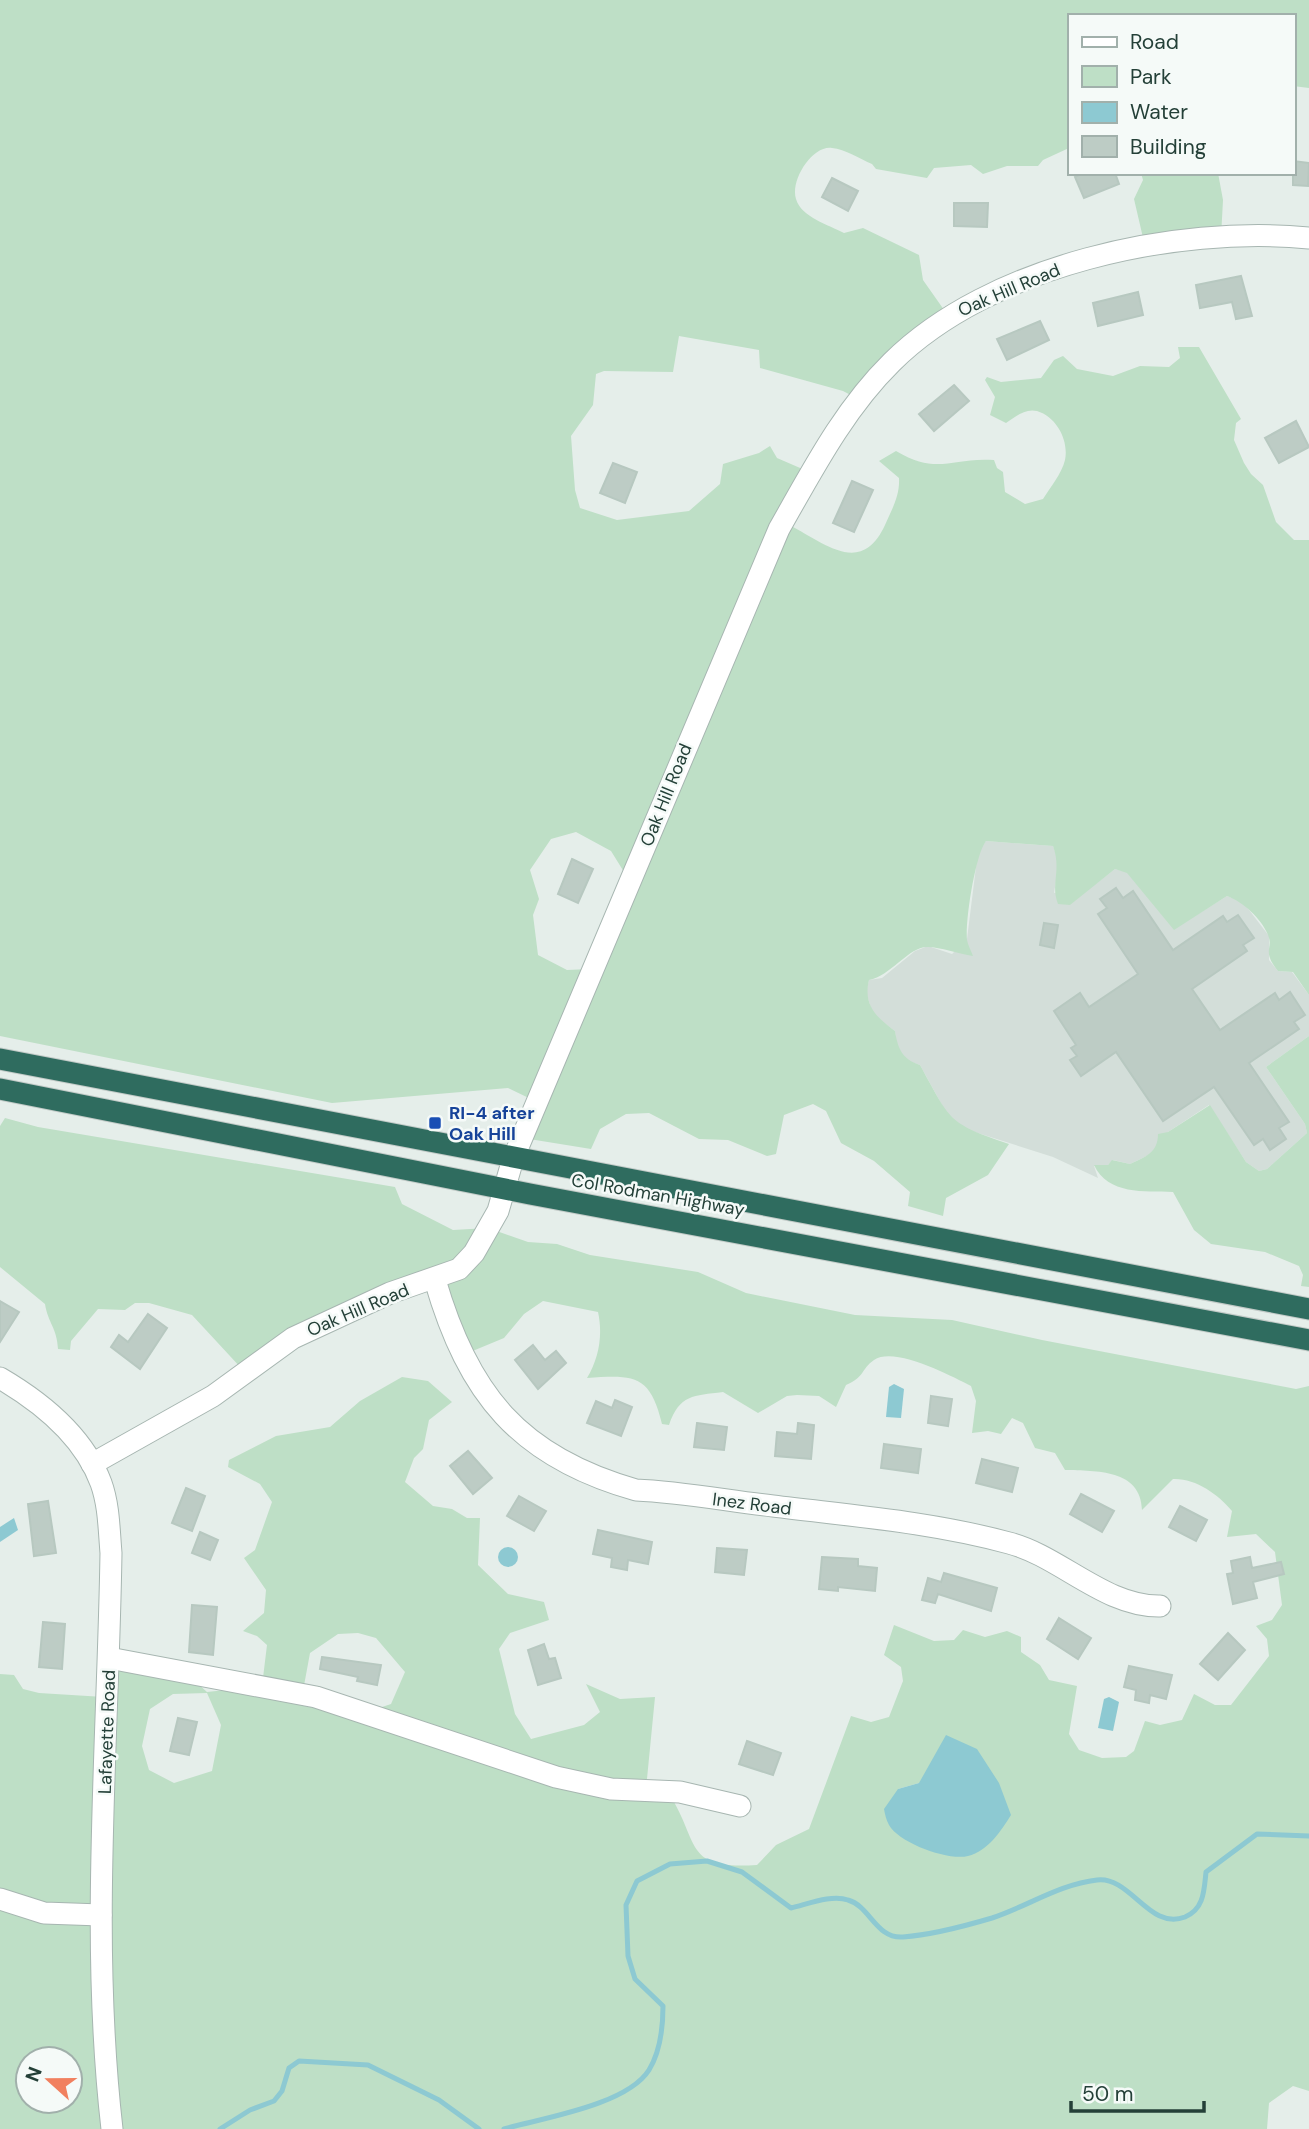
<svg xmlns="http://www.w3.org/2000/svg" width="1309" height="2129" viewBox="0 0 1309 2129" font-family="'DM Sans',sans-serif">
	<style>
		.built { fill: #d3ded9 }
		.green { fill: #bedfc6; fill-rule: evenodd }
		.water { fill: #8dc9d2 }
		.lines { fill: none; stroke-linecap: round; stroke-linejoin: round }
		.stream { stroke: #8dc9d2; stroke-width: 5 }
		.building { fill: #bdccc5; stroke: #b7c8c0; stroke-width: 2 }
		.minor-casing { stroke: #a7b6b1; stroke-width: 23 }
		.highway-casing { stroke: #c2cac7; stroke-width: 23 }
		.minor { stroke: #fff; stroke-width: 21 }
		.highway { stroke: #2f6c5f; stroke-width: 21 }
		.transit-dot { fill: #1a4fb4; stroke: #f5faf8; stroke-width: 2.5 }
		.labels { text-anchor: middle; dominant-baseline: central; stroke-width: 5; stroke-linejoin: round; paint-order: stroke }
		.street-label { font-size: 18px; fill: #244038; stroke: #f5faf8 }
		.transit-label { font-size: 18px; font-weight: bold; fill: #164399; stroke: #f5faf8; text-anchor: start }
	</style>
	<rect width="100%" height="100%" fill="#e5eeea"/>
	<path class="built" d="M986,841L1053,846L1059,862L1054,893L1097,883L1115,869L1127,872L1174,929L1227,896L1243,902L1269,936V960L1278,971L1292,972L1309,995V1036L1266,1067L1305,1124L1307,1133L1267,1169L1259,1171L1246,1162L1209,1105L1168,1132L1151,1154L1130,1164L1113,1160L1108,1165L1094,1166L1098,1178L1053,1157L965,1129L948,1116L920,1065L908,1061L897,1049L895,1031L873,1015L866,992L869,980L882,978L915,951L928,946L952,954L967,939L978,851Z"/>
	<g class="green">
		<path d="M0,0H1309V88L1293,86V16H1069V148L1043,160L1038,166H1007L983,174L971,165L934,168L927,178L876,169L872,164C860,159 845,149 832,148C812,145 790,181 796,199C801,217 829,225 844,233L863,228L919,255L923,280L949,317L862,401L843,391L760,368L759,350L679,336L673,372L604,371L596,374L593,405L571,436L575,490L580,508L617,520L689,511L720,484L723,464L759,453L770,446L777,458L814,474L789,525C825,543 861,577 885,525C892,509 900,496 899,478L879,461L896,451C939,476 950,457 994,460L997,468L1003,472L1005,492L1025,504L1043,499C1050,488 1062,473 1065,460C1069,441 1057,417 1037,411C1025,408 1015,417 1006,423L990,415L995,397L985,380L987,377L1001,382L1041,378L1054,360L1063,356L1077,369L1113,376L1140,366L1169,367L1180,358L1178,347H1199L1241,419L1236,423L1234,440L1244,463L1251,474L1263,485L1276,522L1294,540H1309V995L1293,972L1278,971C1261,950 1274,949 1268,935C1261,918 1243,902 1227,896L1174,930L1127,873L1115,869L1070,905L1058,904C1050,883 1062,871 1053,846L986,841C975,855 965,922 967,940C968,945 971,951 973,956C959,954 940,947 928,947C909,946 891,976 869,980C863,1005 876,1017 895,1031C898,1049 902,1059 920,1065C951,1121 947,1123 1009,1144L988,1175L946,1198L943,1216L908,1206L910,1192L874,1161L841,1143L826,1111L813,1104L784,1115L776,1154L767,1156L728,1140L699,1139L649,1113L626,1114L600,1129L591,1149L523,1138L535,1101L508,1088L332,1103L0,1036ZM576,832L611,851L629,880L590,969L567,970L538,955L533,915L539,899L530,870L551,839Z"/>
		<path d="M1141,173H1218L1223,200L1221,237L1144,242L1134,199L1143,180Z"/>
		<path d="M1309,1036V1287L1301,1286L1303,1275L1299,1266L1265,1252L1211,1244L1194,1230L1173,1192C1144,1191 1108,1195 1094,1165H1108L1112,1160L1130,1164C1145,1157 1158,1153 1158,1134L1168,1132L1210,1105L1246,1162L1259,1171L1267,1169L1307,1133L1305,1124L1266,1067Z"/>
		<path d="M5,1118L38,1127L395,1187L402,1204L453,1230L488,1228L528,1242L557,1244L590,1255L698,1272L746,1293L855,1315L952,1320L1042,1340L1296,1389L1309,1386V2091L1293,2086L1269,2103L1267,2129H0V1674L14,1675L23,1689L39,1693L104,1697L107,1667L186,1673L207,1692L262,1686L267,1645L257,1636L243,1631L264,1613L266,1590L244,1558L255,1550L272,1502L260,1484L228,1467L229,1460L276,1436L330,1427L360,1401L402,1377L428,1381L452,1402L429,1420L423,1449L414,1458L405,1482L433,1506L452,1509L467,1518H480L478,1565L508,1594L544,1602L549,1620L510,1633L499,1649L515,1714L531,1739L584,1725L600,1712L586,1684L620,1699L655,1697L646,1789L668,1792C701,1843 682,1870 757,1865L776,1845L809,1829L851,1716L871,1722L889,1717L903,1681L901,1667L884,1655L894,1625L934,1641L954,1640L963,1630L985,1637L1007,1631L1021,1637V1652L1040,1665L1049,1680L1077,1686L1069,1734L1079,1750L1102,1758L1126,1757L1134,1751L1145,1721L1160,1725L1182,1720L1194,1694L1215,1705H1231L1269,1656L1267,1639L1256,1626L1272,1620L1282,1605L1275,1552L1256,1534L1227,1537L1232,1511C1218,1494 1195,1478 1173,1479L1142,1510C1141,1469 1096,1471 1065,1470L1055,1453L1035,1448L1023,1423L1012,1418L1001,1434L988,1431L972,1433L976,1401L971,1386C951,1376 895,1346 874,1360C861,1369 865,1377 846,1385L836,1407L819,1396L797,1395L787,1396L758,1413L723,1392C693,1396 680,1394 669,1425L662,1424C650,1374 634,1375 587,1378C599,1358 603,1335 598,1312L543,1301L524,1314L504,1338L463,1355L434,1284L242,1369L192,1315L149,1303H135L125,1310L98,1309L71,1341L70,1350L58,1349C57,1328 48,1323 45,1304L0,1267V1126ZM358,1633L376,1638L405,1672L391,1704L364,1713L303,1691L310,1653L338,1634ZM207,1693L221,1725L212,1771L174,1783L149,1770L142,1746L150,1709L173,1694ZM919,1783L910,1841L898,1789ZM28,2059H70V2101H28Z"/>
	</g>
	<g class="water">
		<path d="M894,1384L904,1389L901,1418L886,1417L889,1387Z"/>
		<path d="M14,1518L18,1530L0,1542V1527Z"/>
		<circle cx="508" cy="1557" r="10"/>
		<path d="M1109,1697L1119,1702L1113,1731L1098,1728L1104,1699Z"/>
		<path d="M946,1735L977,1749L999,1783L1011,1815C1001,1831 988,1851 968,1856C948,1861 899,1843 889,1825C886,1820 885,1814 884,1809L898,1789L919,1783Z"/>
	</g>
	<g class="lines">
		<g class="stream">
			<path d="M220,2129L250,2110L274,2101L282,2091L289,2068L299,2061L368,2065L439,2100L479,2129"/>
			<path d="M504,2129C543,2118 627,2105 649,2070C660,2052 663,2027 663,2006L635,1979L628,1956L626,1905L637,1881L670,1864L707,1861L742,1872L791,1908C808,1904 832,1894 848,1900C870,1906 876,1939 903,1937C931,1935 965,1926 992,1918C1026,1907 1060,1884 1097,1880C1131,1876 1149,1931 1185,1917C1204,1909 1204,1891 1206,1872L1257,1834L1309,1836"/>
		</g>
	</g>
	<g class="building">
		<path d="M1293,161L1309,163L1308,186L1293,185Z"/>
		<path d="M1083,173H1115L1119,184L1084,198L1075,177Z"/>
		<path d="M832,178L858,191L848,211L822,197Z"/>
		<path d="M954,203H988L987,227L954,226Z"/>
		<path d="M1241,276L1252,316L1236,319L1232,302L1200,308L1196,285Z"/>
		<path d="M1138,292L1143,315L1098,326L1093,303Z"/>
		<path d="M1040,321L1049,340L1007,360L997,339Z"/>
		<path d="M954,385L969,401L934,431L919,414Z"/>
		<path d="M1296,421L1309,447L1279,463L1265,438Z"/>
		<path d="M613,463L637,472L625,503L600,493Z"/>
		<path d="M852,481L873,490L854,532L833,523Z"/>
		<path d="M572,859L593,869L578,903L558,894Z"/>
		<path d="M1116,888L1123,898L1133,891L1173,950L1223,916L1227,922L1238,915L1254,938L1243,945L1247,951L1192,989L1220,1030L1275,993L1279,1000L1290,992L1305,1015L1294,1022L1299,1029L1249,1063L1289,1122L1279,1128L1286,1139L1270,1150L1263,1139L1254,1145L1214,1087L1163,1121L1116,1052L1081,1076L1070,1060L1077,1056L1071,1048L1076,1045L1054,1011L1080,993L1089,1007L1138,974L1098,914L1107,908L1100,899Z"/>
		<path d="M1044,923L1058,925L1054,948L1040,945Z"/>
		<path d="M0,1301L19,1312L0,1342Z"/>
		<path d="M148,1314L167,1328L140,1369L111,1347L119,1335L128,1342Z"/>
		<path d="M533,1345L545,1360L556,1351L566,1363L538,1389L515,1360Z"/>
		<path d="M931,1396L952,1399L948,1426L928,1423Z"/>
		<path d="M615,1400L632,1407L621,1436L587,1423L596,1401L612,1408Z"/>
		<path d="M697,1423L727,1427L724,1450L694,1447Z"/>
		<path d="M798,1423L814,1425L811,1459L775,1456L777,1432L797,1434Z"/>
		<path d="M884,1444L921,1449L918,1473L881,1468Z"/>
		<path d="M468,1451L492,1478L473,1494L450,1466Z"/>
		<path d="M982,1459L1018,1468L1012,1492L976,1483Z"/>
		<path d="M186,1488L205,1496L192,1531L172,1523Z"/>
		<path d="M1081,1494L1114,1511L1102,1532L1070,1514Z"/>
		<path d="M519,1496L546,1511L534,1531L507,1516Z"/>
		<path d="M48,1501L56,1553L34,1556L28,1504Z"/>
		<path d="M1180,1506L1207,1520L1196,1541L1169,1527Z"/>
		<path d="M598,1530L652,1542L648,1564L628,1560L627,1570L611,1567L612,1558L593,1554Z"/>
		<path d="M200,1532L218,1540L210,1560L192,1553Z"/>
		<path d="M717,1548L747,1550L744,1575L715,1572Z"/>
		<path d="M822,1557L858,1559V1566L877,1568L875,1591L838,1587V1591L819,1589Z"/>
		<path d="M1250,1557L1252,1568L1281,1562L1284,1574L1253,1582L1257,1598L1233,1604L1227,1574L1233,1573L1231,1561Z"/>
		<path d="M944,1573L997,1588L991,1611L938,1594L935,1603L922,1600L928,1578L941,1582Z"/>
		<path d="M192,1605L217,1607L213,1655L189,1652Z"/>
		<path d="M1059,1618L1091,1638L1078,1659L1047,1639Z"/>
		<path d="M43,1622L65,1624L62,1669L39,1667Z"/>
		<path d="M1228,1633L1245,1650L1218,1680L1200,1664Z"/>
		<path d="M544,1644L549,1659L555,1658L561,1678L538,1685L528,1650Z"/>
		<path d="M322,1657L381,1665L377,1685L357,1681L358,1677L320,1669Z"/>
		<path d="M1129,1666L1172,1675L1166,1699L1150,1695L1149,1703L1135,1700L1136,1690L1124,1687Z"/>
		<path d="M178,1718L197,1722L189,1755L170,1751Z"/>
		<path d="M747,1741L781,1753L773,1775L739,1764Z"/>
	</g>
	<g class="lines">
		<g class="minor-casing">
			<g id="minor">
				<path d="M435,1280C468,1394 519,1457 636,1490C682,1492 728,1501 773,1506C853,1516 932,1522 1009,1543C1060,1556 1105,1607 1160,1606"/>
				<path d="M0,1378C41,1402 84,1437 101,1483C109,1505 109,1530 111,1553C108,1744 90,1939 112,2129"/>
				<path d="M92,1464L213,1396L293,1338L390,1293L459,1269L474,1253L498,1211L513,1159L779,529C812,471 844,409 892,362C990,265 1176,225 1309,238"/>
				<path d="M109,1658L316,1697L556,1777L611,1789L680,1792L740,1806"/>
				<path d="M0,1899L44,1913L101,1915"/>
			</g>
		</g>
		<g class="highway-casing">
			<g id="highway">
				<path d="M0,1059L1309,1309"/>
				<path d="M0,1089L530,1194L1309,1340"/>
			</g>
		</g>
		<use href="#minor" class="minor"/>
		<use href="#highway" class="highway"/>
	</g>
	<rect class="transit-dot" x="428" y="1116" width="14" height="14" rx="3.5"/>
	<g class="labels">
		<g class="street-label">
			<text transform="translate(1009 290) rotate(-23)">Oak Hill Road</text>
			<text transform="translate(666 795) rotate(-68)">Oak Hill Road</text>
			<text transform="translate(658 1195) rotate(10)">Col Rodman Highway</text>
			<text transform="translate(358 1310) rotate(-23)">Oak Hill Road</text>
			<text transform="translate(752 1504) rotate(7)">Inez Road</text>
			<text transform="translate(107 1732) rotate(-88)">Lafayette Road</text>
		</g>
		<g class="transit-label">
			<text x="449" y="1113">RI-4 after<tspan x="449" dy="21">Oak Hill</tspan></text>
		</g>
	</g>
	<rect x="1068" y="14" width="228" height="161" fill="#f5faf8" stroke="#a1b0ab" stroke-width="2"/>
	<rect x="1082" y="37" width="35" height="10" fill="#ffffff" stroke="#a1b0ab" stroke-width="2"/>
	<text x="1130" y="49" font-size="21" fill="#244038">Road</text>
	<rect x="1082" y="66" width="35" height="21" fill="#bedfc6" stroke="#a1b0ab" stroke-width="2"/>
	<text x="1130" y="84" font-size="21" fill="#244038">Park</text>
	<rect x="1082" y="102" width="35" height="21" fill="#8dc9d2" stroke="#a1b0ab" stroke-width="2"/>
	<text x="1130" y="119" font-size="21" fill="#244038">Water</text>
	<rect x="1082" y="136" width="35" height="21" fill="#bdccc5" stroke="#a1b0ab" stroke-width="2"/>
	<text x="1130" y="154" font-size="21" fill="#244038">Building</text>
	<g transform="translate(49 2080) rotate(291)"><circle r="33" fill="#f5faf8" stroke="#a1b0ab" stroke-width="2"/>
	<path d="M0-5L12 26L0 18L-12 26Z" fill="#f1805f"/>
	<text y="-10" font-size="19" font-weight="bold" text-anchor="middle" fill="#244038">N</text>
	</g>
	<path d="M1071 2101v10h133v-10" fill="none" stroke="#244038" stroke-width="3.5"/>
	<text x="1082" y="2101" font-size="21" fill="#244038" stroke="#f5faf8" stroke-width="5" paint-order="stroke">50 m</text>
</svg>
